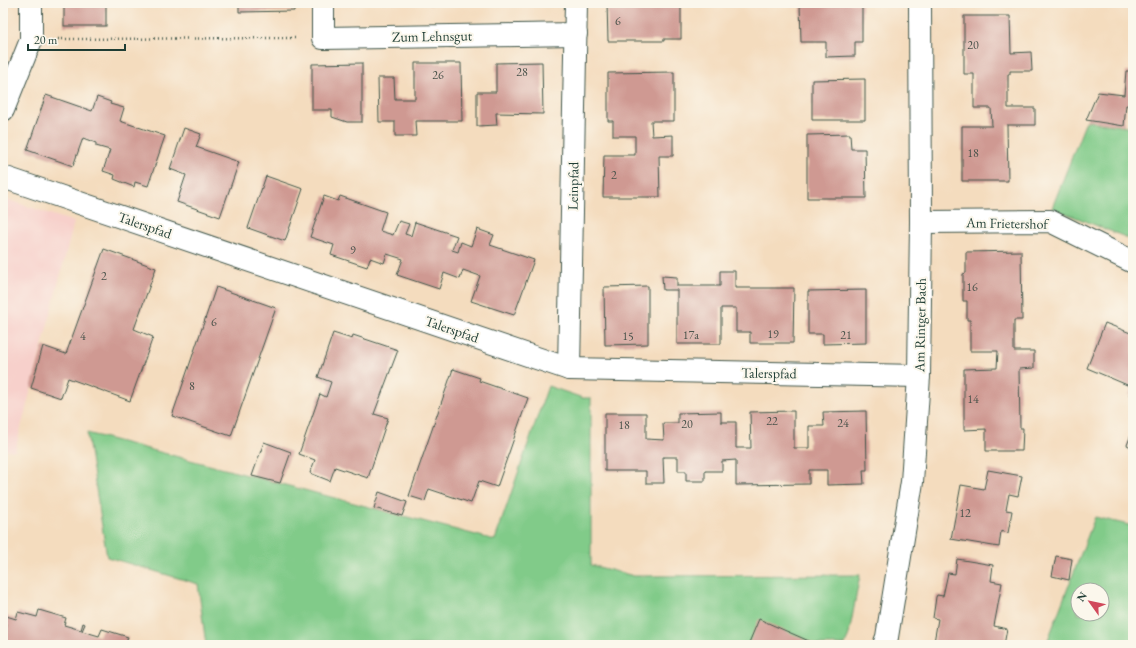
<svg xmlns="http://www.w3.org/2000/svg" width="1136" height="648" viewBox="0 0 1136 648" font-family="'EB Garamond',serif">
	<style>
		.built { fill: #f7d0cb }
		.green { fill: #81cb89; stroke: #50845e; fill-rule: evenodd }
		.building { fill: #cf9992 }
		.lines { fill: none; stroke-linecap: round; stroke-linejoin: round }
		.minor-casing { stroke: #3f5549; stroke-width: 24 }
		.path { stroke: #3f5549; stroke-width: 2.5; stroke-dasharray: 1 3; stroke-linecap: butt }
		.minor { stroke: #fff; stroke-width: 22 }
		.labels { text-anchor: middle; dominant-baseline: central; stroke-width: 4; stroke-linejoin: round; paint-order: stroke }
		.number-label { font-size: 12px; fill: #4b544c }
		.street-label { font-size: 14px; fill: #1f3d34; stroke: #fbf7ec }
	</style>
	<rect width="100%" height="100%" fill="#fbf7ec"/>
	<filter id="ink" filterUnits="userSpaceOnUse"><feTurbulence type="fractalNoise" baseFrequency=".025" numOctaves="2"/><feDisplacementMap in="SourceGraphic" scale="8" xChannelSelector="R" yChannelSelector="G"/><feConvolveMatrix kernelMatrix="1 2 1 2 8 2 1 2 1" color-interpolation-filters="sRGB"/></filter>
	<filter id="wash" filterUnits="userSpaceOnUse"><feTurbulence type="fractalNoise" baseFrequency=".012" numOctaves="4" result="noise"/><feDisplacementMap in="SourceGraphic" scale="16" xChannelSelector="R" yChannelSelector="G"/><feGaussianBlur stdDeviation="0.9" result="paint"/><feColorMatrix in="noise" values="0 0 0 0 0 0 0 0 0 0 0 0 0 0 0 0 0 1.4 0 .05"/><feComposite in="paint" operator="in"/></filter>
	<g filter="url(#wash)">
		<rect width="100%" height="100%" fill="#f4dcbe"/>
		<path class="built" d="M3,198L74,222L15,451L3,450Z"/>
		<g class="green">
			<path d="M1086,121L1133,128V240L1052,208Z"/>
			<path d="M548,386L583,398H591V565L634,576L860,575L849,634L845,645H206L198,584L107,557L87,433L495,540Z"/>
			<path d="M1095,517L1133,526V645H1046ZM1078,590H1102V614H1078Z"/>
		</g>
		<g id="blocks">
			<g class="building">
				<rect x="64" y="3" width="42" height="23"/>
				<path d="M239,3H294V11L239,12Z"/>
				<path d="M428,3H477V4L428,5Z"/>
				<path d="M607,3H681V39H664V41H608Z"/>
				<path d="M800,3H862V42H855V56L826,57V42H801Z"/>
				<path d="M964,16H1010L1011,53L1031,52L1032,71H1010V74H1008V108H1035V125H1007L1008,181H962V126H992L991,108H974V74H964Z"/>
				<path d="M542,62L543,114L496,113L497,125L477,126V92H496V63Z"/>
				<path d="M362,63V122H347L332,117V110H312V64Z"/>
				<path d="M415,63H461L462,121H415L416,136H395V122H379L378,78H394L395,99H415Z"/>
				<path d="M1126,71H1133V106L1126,105L1124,126L1086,120L1098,92L1124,95Z"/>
				<path d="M674,72V121H651L652,136L673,135V156H659L660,197H603L604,155H635V136H613V121H608V73Z"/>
				<path d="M865,79V120H812V80Z"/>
				<path d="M46,95L92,111L97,97L111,102L110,104L124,108L120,121L165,136L148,186L135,182L134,187L114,179L115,175L103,171L110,150L96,146V143L83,138L73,166L27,150Z"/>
				<path d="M184,128L201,134L196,147L239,162L220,217L177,202L186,175L170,169Z"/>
				<path d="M850,134L851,149H865L866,198H807V135Z"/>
				<path d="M266,176L303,189L285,241L248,228Z"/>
				<path d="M324,196L338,201L340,196L386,212L380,231L393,235L399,221L409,224L405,234L411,236L415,222L457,236L452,250L458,252L461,242L471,246L477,229L494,235L490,245L534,260L514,315L471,301L480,276L463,270L460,279L444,273L439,289L397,275L403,259L387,254L384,263L370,258L367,267L331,255L334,245L310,237Z"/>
				<path d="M104,249L156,268L134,329L153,337L130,401L68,378L61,398L31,388L43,346L66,354Z"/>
				<path d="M1021,251L1022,320H1014V351H1034V368L1019,369L1020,428H1023L1022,451H986V429L964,430V369L997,368L998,351H970V320H967V301H963V274L966,273V252Z"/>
				<path d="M720,271H735V288H794L793,343H750V332H736V308H721V344H677V290H663L662,276L677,277V286H720Z"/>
				<path d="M648,286V344L605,345L604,287Z"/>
				<path d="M216,287L276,308L231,436L172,416Z"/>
				<path d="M866,290V343L823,344V334H808V291Z"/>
				<path d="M1105,323L1133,334V397L1129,395L1132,387L1087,368Z"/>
				<path d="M333,333L352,339L353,335L398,350L374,414L388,418L368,478L335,467L330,481L310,473L315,460L299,454L320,394L326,397L331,382L318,377Z"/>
				<path d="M453,369L480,378L479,381L528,398L497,487L479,481L471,503L429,489L425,501L409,496Z"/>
				<path d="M794,411V448H809V426H824L823,412L866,411L867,470H863L864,484L827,485V470H809V484L736,485V460L722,461V471H705V481H686V471H678V457H663L664,483H646V471H605V413H646V439L664,440L663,423H678V413L721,412V422H736V448H751L750,412Z"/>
				<path d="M1133,430V448L1127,445Z"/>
				<path d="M264,442L291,452L280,483L252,476Z"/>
				<path d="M988,470L1022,476L1018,496L1009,494L1006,510L1012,511L1008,533L1001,531L999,547L951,539L961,485L984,489Z"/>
				<path d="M379,492L407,502L402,516L374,508Z"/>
				<path d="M1056,556L1072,559L1069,580L1052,576Z"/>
				<path d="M957,559L993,565L991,581L1002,583L994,626L1007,629L1004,645H941V643L934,642L938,619L933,618L936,597L937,595L943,596L948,573L955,574Z"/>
				<path d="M39,610L66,618L64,625L81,630L83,623L85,624L82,631L99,636L102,629L128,637L125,645H3V628L6,629L7,625L3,624V615L16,619L18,612L37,617Z"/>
				<path d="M759,619L818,645H748Z"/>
			</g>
		</g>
	</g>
	<g filter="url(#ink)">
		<use href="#blocks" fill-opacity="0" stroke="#3f5549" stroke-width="1"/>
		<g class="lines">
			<g class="minor-casing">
				<g id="minor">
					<path d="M323,3V38L576,34"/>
					<path d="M3,110L31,40V3"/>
					<path d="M3,177L569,369L919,376"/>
					<path d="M921,222L1050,221L1133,262"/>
					<path d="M569,369L576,3"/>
					<path d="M884,645L887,637L912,482L919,376L921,222L920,3"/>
				</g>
			</g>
			<path class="path" d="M58,39L295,38"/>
			<use href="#minor" class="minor"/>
		</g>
	</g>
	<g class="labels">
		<g class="number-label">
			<text x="618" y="21">6</text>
			<text x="973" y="45">20</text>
			<text x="522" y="72">28</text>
			<text x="438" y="75">26</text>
			<text x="973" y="153">18</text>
			<text x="614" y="175">2</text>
			<text x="353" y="250">9</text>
			<text x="104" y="276">2</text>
			<text x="972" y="287">16</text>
			<text x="214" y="322">6</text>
			<text x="773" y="334">19</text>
			<text x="691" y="335">17a</text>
			<text x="846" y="335">21</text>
			<text x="83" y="336">4</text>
			<text x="628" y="336">15</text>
			<text x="192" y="386">8</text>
			<text x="973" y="399">14</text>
			<text x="772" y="421">22</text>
			<text x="843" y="423">24</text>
			<text x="687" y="424">20</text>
			<text x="624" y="425">18</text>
			<text x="965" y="513">12</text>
		</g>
		<g class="street-label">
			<text transform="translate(432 36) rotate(-1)">Zum Lehnsgut</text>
			<text transform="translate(573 186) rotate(-89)">Leinpfad</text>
			<text transform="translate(1007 223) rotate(1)">Am Frietershof</text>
			<text transform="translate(145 225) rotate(19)">Talerspfad</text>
			<text transform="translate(920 325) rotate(-89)">Am Rintger Bach</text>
			<text transform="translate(452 329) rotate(19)">Talerspfad</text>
			<text transform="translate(769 373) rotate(1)">Talerspfad</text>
		</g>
	</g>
	<rect width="1136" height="648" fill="none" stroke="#fbf7ec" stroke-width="16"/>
	<g transform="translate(1090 602) rotate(303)"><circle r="19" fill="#fbf7ec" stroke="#a3ada2"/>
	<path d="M0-3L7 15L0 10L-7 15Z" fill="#d1495b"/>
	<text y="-6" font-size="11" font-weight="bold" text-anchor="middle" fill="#1f3d34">N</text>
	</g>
	<path d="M28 44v6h97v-6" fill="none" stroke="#1f3d34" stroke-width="2"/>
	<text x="34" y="44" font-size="12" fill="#1f3d34" stroke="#fbf7ec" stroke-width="3" paint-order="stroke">20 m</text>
</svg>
